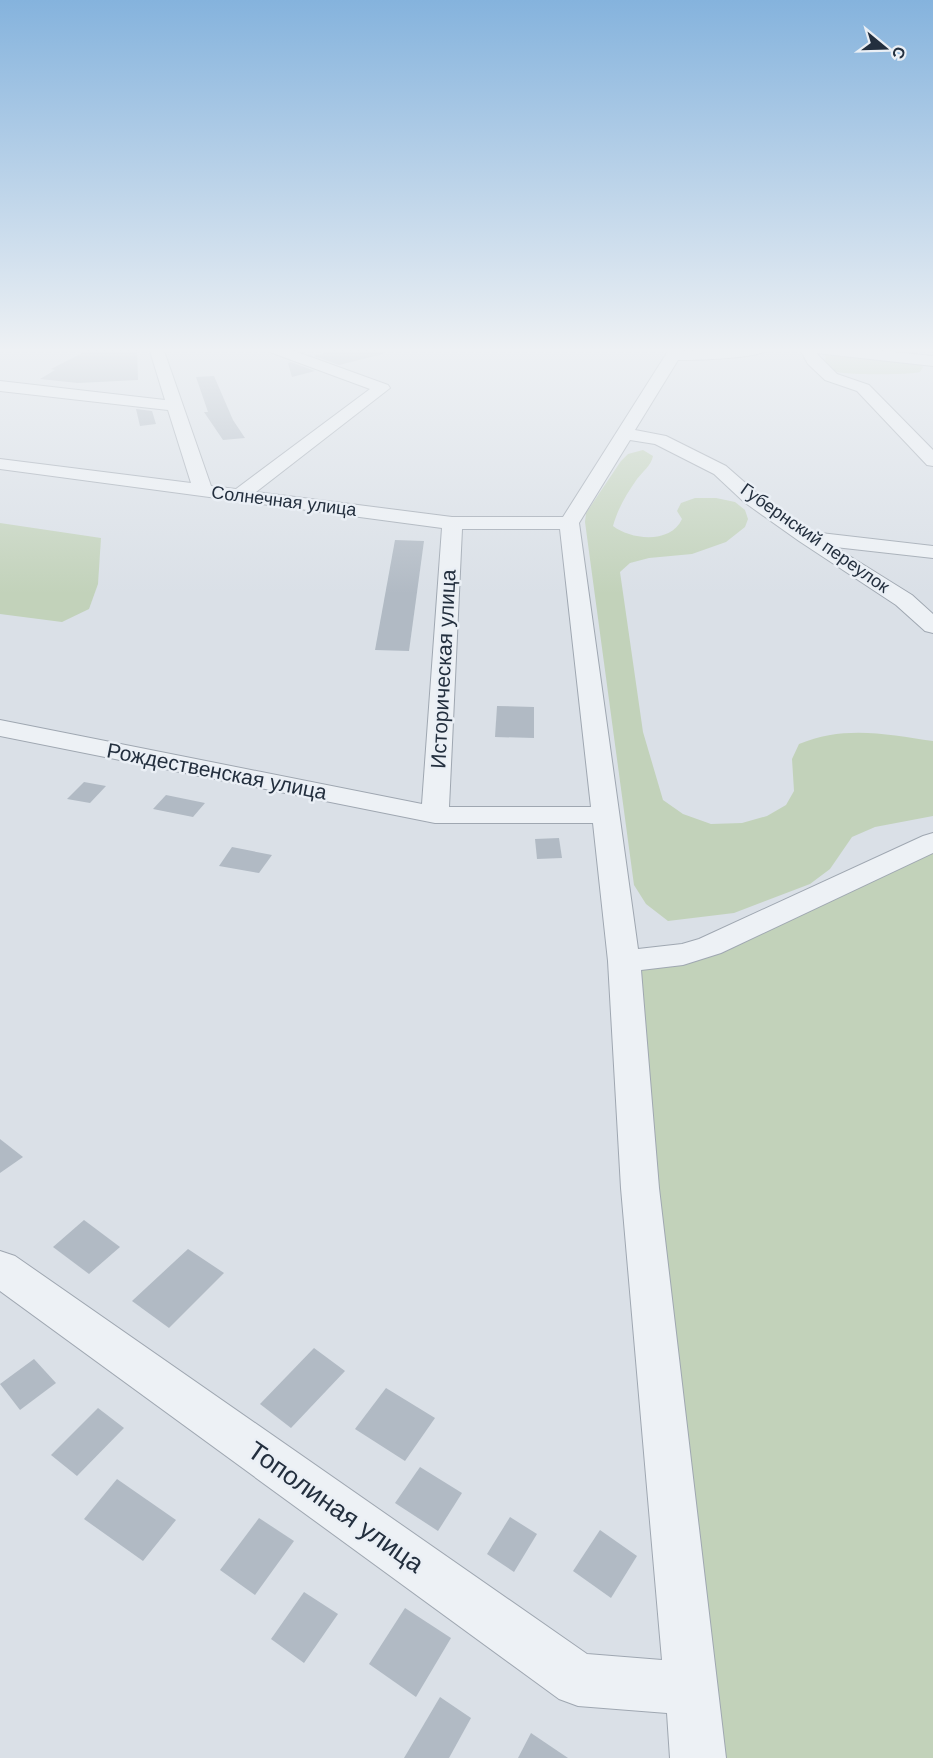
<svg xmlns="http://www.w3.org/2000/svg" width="933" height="1758" viewBox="0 0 933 1758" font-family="Helvetica,sans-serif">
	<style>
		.green { fill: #c2d2ba }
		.building { fill: #b1bac4 }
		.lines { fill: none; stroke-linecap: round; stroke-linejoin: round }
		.minor-casing { stroke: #9fa7b1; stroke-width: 2 }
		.minor { fill: #edf1f5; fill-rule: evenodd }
		.labels { text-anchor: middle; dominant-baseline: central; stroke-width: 5; stroke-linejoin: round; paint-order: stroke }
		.far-street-label { font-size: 18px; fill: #232f3e; stroke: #eaeff5 }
		.street-label { font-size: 21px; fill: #232f3e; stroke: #eaeff5 }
		.near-street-label { font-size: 26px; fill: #232f3e; stroke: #eaeff5 }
	</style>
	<rect width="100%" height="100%" fill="#dae0e7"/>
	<g class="green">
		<path d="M826,348H905L923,367L920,372C911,375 847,375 837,372C832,370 829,368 825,364Z"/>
		<path d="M643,450L653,456C651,466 643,471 637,479C626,495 618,508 613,526C631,540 671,544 682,519L677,511L681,503L695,498H716L735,502L745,510L748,519L745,527L726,542L692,554L649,558L630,563L620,572L643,732L663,800L683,814L711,824L742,823L767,816L786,805L794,791L792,759L799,744C844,725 887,734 933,741V816L875,827L852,837L830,869L810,884L734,913L668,921L646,904L634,885L585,522L586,513L621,461L628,454Z"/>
		<path d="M0,523L101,538L98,584L89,609L62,622L0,614Z"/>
		<path d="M933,842V1758H698L624,961L710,946Z"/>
	</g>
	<g class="building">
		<path d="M92,348H137L138,380L78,383L40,379L55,370L51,369Z"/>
		<path d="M341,348H382L383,354L339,365L314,356Z"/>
		<path d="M291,362L315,371L292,377L288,363Z"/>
		<path d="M214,376L233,420L245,438L223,440L204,412H208L196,377Z"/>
		<path d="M136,409L152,411L156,424L140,426Z"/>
		<path d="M395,540L424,541L409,651L375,650Z"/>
		<path d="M497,706L534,707V738L495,737Z"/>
		<path d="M84,782L106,786L90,803L67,799Z"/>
		<path d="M166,795L205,803L193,817L153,809Z"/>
		<path d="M559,838L562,858L537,859L535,839Z"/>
		<path d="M232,847L272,855L259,873L219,866Z"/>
		<path d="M0,1139L23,1157L0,1173Z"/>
		<path d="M84,1220L120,1247L89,1274L53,1247Z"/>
		<path d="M188,1249L224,1273L169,1328L132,1301Z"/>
		<path d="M314,1348L345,1371L291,1428L260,1404Z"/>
		<path d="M34,1359L56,1383L20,1410L0,1384Z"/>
		<path d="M386,1388L435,1418L405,1461L355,1429Z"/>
		<path d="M98,1408L124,1428L77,1476L51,1455Z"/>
		<path d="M420,1467L462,1493L438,1531L395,1503Z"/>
		<path d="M117,1479L176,1520L143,1561L84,1519Z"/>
		<path d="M510,1517L537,1534L514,1572L487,1554Z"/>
		<path d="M259,1518L294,1541L255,1595L220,1570Z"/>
		<path d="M600,1530L637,1556L611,1598L573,1571Z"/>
		<path d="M304,1592L338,1614L304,1663L271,1639Z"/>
		<path d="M405,1608L451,1638L416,1697L369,1664Z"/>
		<path d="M440,1697L471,1718L449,1758H404Z"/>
		<path d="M531,1733L568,1758H518Z"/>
	</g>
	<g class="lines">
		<g class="minor-casing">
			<g id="minor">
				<path d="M149,348H163L211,486L236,489L370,389L267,351L265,348H286L388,385L390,388L256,492L452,517H563L670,348H685L684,351L771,348C761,359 696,360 678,360L635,430L666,436L726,466L758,494L812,532L933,546V558L835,547L912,595L933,614V633L925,631L896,605L799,541L744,502L714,474L655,444L630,440L579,523L638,949L682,944L699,939L923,836L933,833V853L721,953L683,965L641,970L659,1188L726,1758H670L667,1713L578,1706L559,1699L0,1291V1251L15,1256L587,1654L662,1660L621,1188L608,961L593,823H435L0,736V720L422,804L442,528L0,469V459L191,483L168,410L0,391V381L165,400ZM462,529H560L591,807H449Z"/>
				<path d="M799,348H855L933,356V366L816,353L837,374L869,385L933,450V466L927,465L857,391L825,380L808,364Z"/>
			</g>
		</g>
		<use href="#minor" class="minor"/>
	</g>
	<linearGradient id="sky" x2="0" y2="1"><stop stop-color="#85b3dd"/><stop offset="0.59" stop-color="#eef1f4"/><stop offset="1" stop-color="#eef1f4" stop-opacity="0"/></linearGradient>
	<rect width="933" height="594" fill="url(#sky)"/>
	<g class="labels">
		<g class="far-street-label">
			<text transform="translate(284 501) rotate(7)">Солнечная улица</text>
			<text transform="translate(815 538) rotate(35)">Губернский переулок</text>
		</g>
		<g class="street-label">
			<text transform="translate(443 669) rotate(-87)">Историческая улица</text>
			<text transform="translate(217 771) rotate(11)">Рождественская улица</text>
		</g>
		<g class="near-street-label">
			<text transform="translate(336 1507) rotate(35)">Тополиная улица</text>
		</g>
	</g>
	<g transform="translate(885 48) rotate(109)" stroke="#eaeff5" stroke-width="4.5" paint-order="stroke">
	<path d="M0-4.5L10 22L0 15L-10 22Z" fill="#232f3e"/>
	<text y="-9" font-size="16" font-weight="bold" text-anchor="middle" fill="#232f3e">С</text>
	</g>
</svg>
